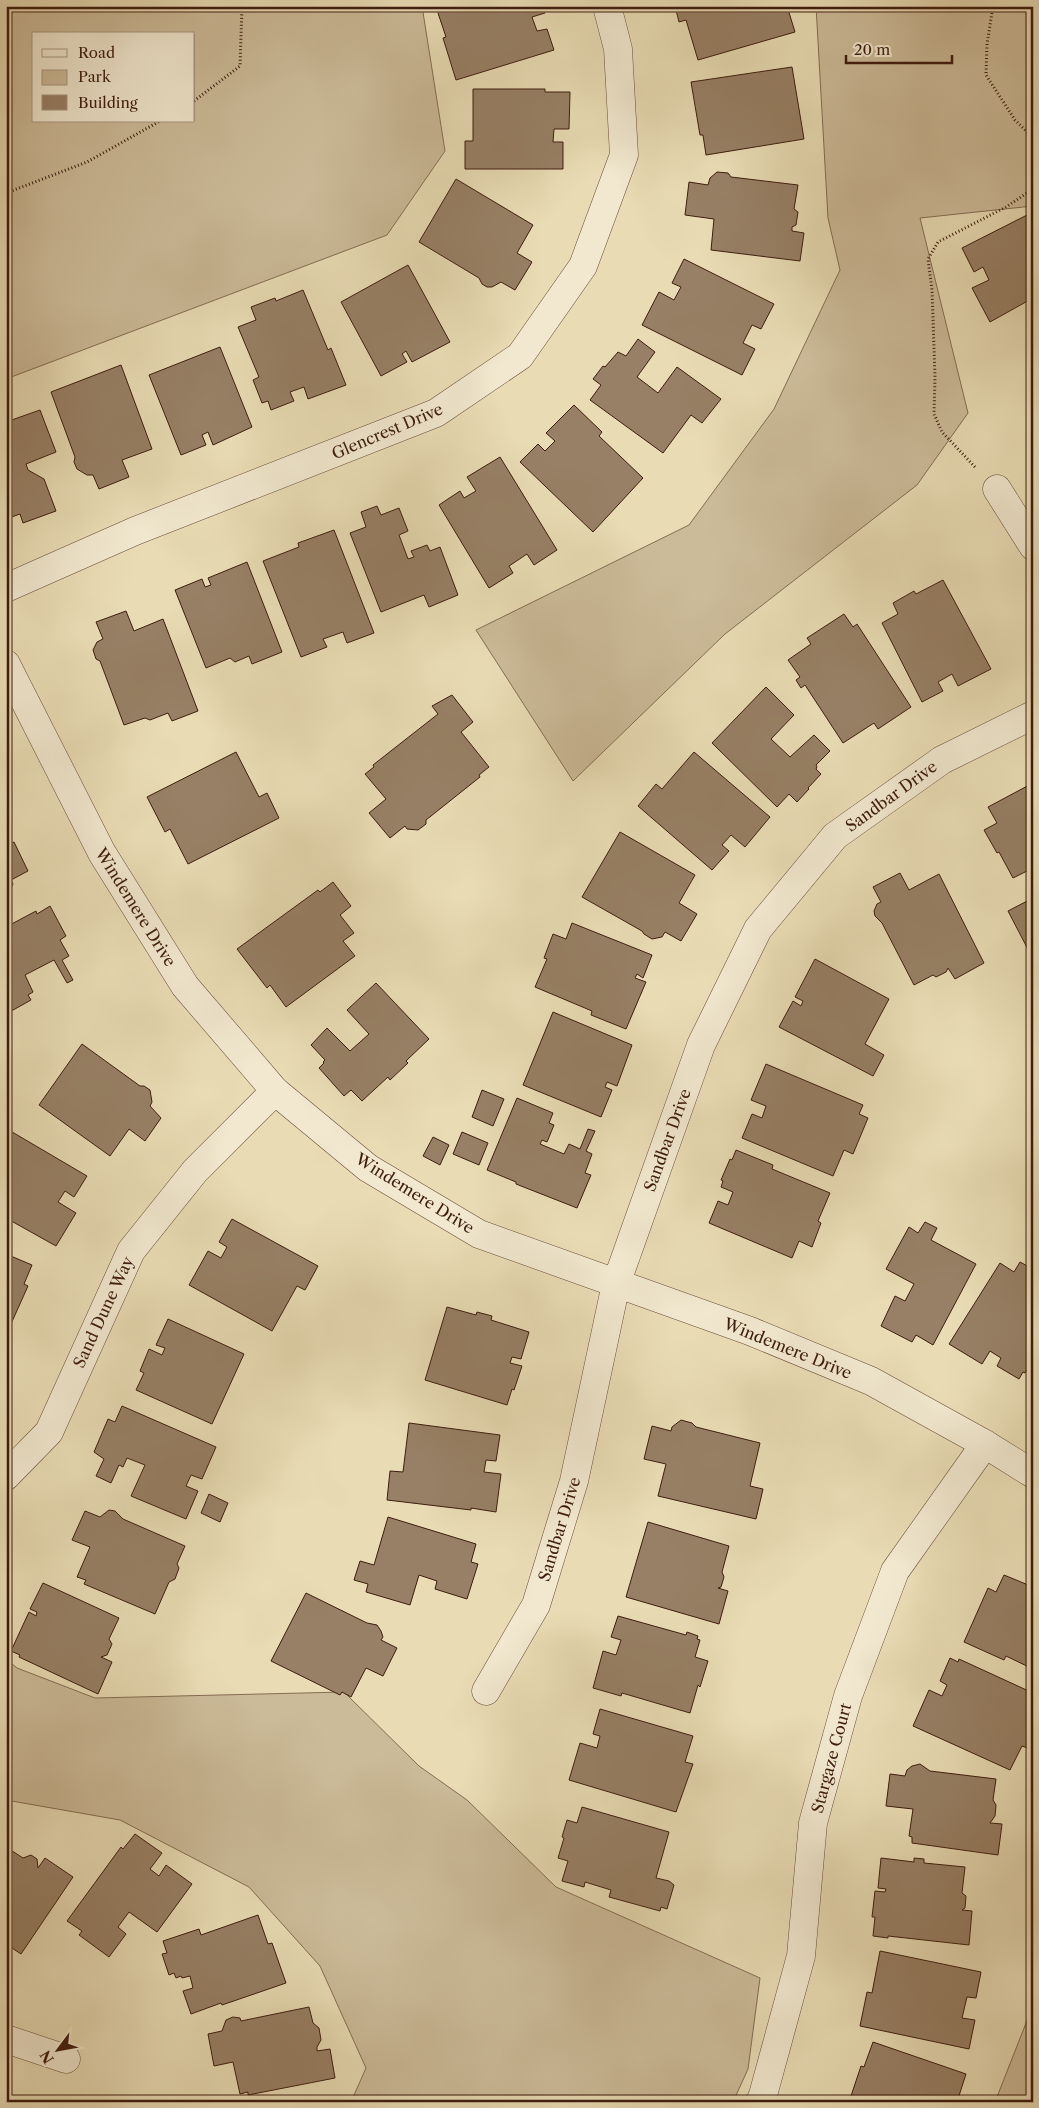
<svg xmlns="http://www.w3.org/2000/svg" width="1039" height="2108" viewBox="0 0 1039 2108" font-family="'Libre Caslon Text',serif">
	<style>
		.green { fill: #cb9; stroke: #856c54; fill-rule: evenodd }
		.building { fill: #978065; stroke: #3e1c0f }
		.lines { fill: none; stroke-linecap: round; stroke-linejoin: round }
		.minor-casing { stroke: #694c38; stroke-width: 29 }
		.path { stroke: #3e1c0f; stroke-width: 3; stroke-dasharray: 1 2.5; stroke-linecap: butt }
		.minor { stroke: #f1e8cf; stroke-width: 28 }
		.labels { text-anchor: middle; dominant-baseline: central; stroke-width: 4.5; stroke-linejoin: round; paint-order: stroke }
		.street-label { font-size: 16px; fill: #3e1c0f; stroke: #f1e8cf }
	</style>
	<rect width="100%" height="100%" fill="#e9dcb5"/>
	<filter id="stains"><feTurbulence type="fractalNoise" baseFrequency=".004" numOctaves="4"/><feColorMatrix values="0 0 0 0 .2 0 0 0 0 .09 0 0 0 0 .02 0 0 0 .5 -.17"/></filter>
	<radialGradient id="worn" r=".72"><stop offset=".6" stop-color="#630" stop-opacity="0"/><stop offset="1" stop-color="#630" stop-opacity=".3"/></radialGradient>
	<g class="green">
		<path d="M6,6H422L445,151L387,235L6,379ZM34,34H194V121H34Z"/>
		<path d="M816,6H1033V206L920,218L968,413L917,485L725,634L573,781L476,630L689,525L774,409L840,270L828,218Z"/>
		<path d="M6,1659L17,1668L95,1698L344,1692L419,1766L467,1800L556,1887L760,1978L748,2069L733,2102H351L366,2068L320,1966L249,1887L120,1820L6,1800Z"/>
		<path d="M1033,1992V2102H995L1028,2018Z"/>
	</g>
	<g class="building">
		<path d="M439,6H543L545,13L532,17L537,31L547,29L554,50L456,80L443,38L446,37L436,7Z"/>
		<path d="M675,6H787L795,32L698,60L686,20L679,22Z"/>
		<path d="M792,67L804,139L706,155L703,135H700L691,82Z"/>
		<path d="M473,89H545V92H570L569,129H554L553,142H563V169H465V141H473Z"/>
		<path d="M717,172L728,173L731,177L798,185L794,209L798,212L796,225L792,227V231L804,233L800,261L711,250L714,219L685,215L689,182L708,185L710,178Z"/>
		<path d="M456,179L533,225L517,253L532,262L515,290L501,282L492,287H487L482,284L479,278L419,242Z"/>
		<path d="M1033,212V298L990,322L972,288L989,280L983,267L974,272L962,248Z"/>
		<path d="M684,259L774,304L761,329L752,325L743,343L755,349L742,375L642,325L659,292L674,300L681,287L672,283Z"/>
		<path d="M408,265L450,342L412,362L406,351L402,354L407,362L381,376L341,302Z"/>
		<path d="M303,290L328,350L331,348L346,385L308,399L304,387L290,392L294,401L271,410L268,401L262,403L253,380L259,377L238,327L256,320L251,307L275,298L276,301Z"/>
		<path d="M638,339L655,352L637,377L658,393L677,367L721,399L702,423L691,415L663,453L590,400L601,385L593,379L603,366L605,367L618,352L626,356Z"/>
		<path d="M220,347L252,427L213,445L208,432L202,435L206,445L181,455L149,375Z"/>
		<path d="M121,365L152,449L122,460L129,477L99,489L93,475H87L77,469L74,462L75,457L51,392Z"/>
		<path d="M574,405L602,432L599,436L643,478L593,532L520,462L538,444L545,451L555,441L546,433Z"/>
		<path d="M40,410L56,452L26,464L28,470L44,479L56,511L23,523L20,514L6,519V422Z"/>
		<path d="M500,457L557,550L534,565L527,554L509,566L513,573L489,588L439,505L460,491L464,498L476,491L467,477Z"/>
		<path d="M377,506L381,515L399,508L408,531L399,535L408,559L414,557L411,551L427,545L430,551L440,547L458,595L429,607L424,595L381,612L350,533L366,527L361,512Z"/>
		<path d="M334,530L374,633L347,643L343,632L323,639L327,647L301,657L263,561L299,547L298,543Z"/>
		<path d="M247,562L282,652L252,664L249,656L235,662L230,658L206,668L175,590L202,579L205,587L211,585L208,578Z"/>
		<path d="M943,580L991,669L958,686L952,674L938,682L943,691L922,702L882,623L898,614L893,603L914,591L916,594Z"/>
		<path d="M126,611L134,631L163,619L198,711L172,721L168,713L150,720L145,718L124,725L100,661L96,659L93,650L97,642L103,639L96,622Z"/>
		<path d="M844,614L853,627L857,624L911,707L878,729L874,723L843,743L805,685L801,688L796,680L800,677L788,660L811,644L807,638Z"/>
		<path d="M766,687L794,715L771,739L790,757L814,735L830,751L816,765L817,767L816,769L821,774L808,788L809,789L797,802L789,794L777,807L712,743Z"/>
		<path d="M452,695L473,722L461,732L489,767L479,775L480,777L426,820V824L418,830L407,829L405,826L390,838L369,813L386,799L365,774L374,767L373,765L438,714L432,706Z"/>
		<path d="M236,752L259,797L267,793L279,818L188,864L170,829L165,832L147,797Z"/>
		<path d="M694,752L770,817L745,847L731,835L722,845L729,851L712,870L638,806L656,784L662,789Z"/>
		<path d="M1033,783V868L1013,878L999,852L997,853L984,830L997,823L988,807Z"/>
		<path d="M620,832L695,875L679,903L697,914L681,941L665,932L662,937L652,939L644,934L642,931L582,897Z"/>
		<path d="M14,842L28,871L11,880L13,884L9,893L6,895V846Z"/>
		<path d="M900,873L909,890L939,874L984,963L955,979L948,968L946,972L936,977L933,975L914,985L882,923L875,916L874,911L877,904L881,902L873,887Z"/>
		<path d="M333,882L351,906L340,915L354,933L343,941L355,956L286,1007L270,985L267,988L237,949L318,890L320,892Z"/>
		<path d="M1033,898V959L1008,911Z"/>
		<path d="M50,906L66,936L60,940L69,956L62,960L73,980L67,983L54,960L25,975L33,992L28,995L31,1000L6,1014V927L36,911L37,914Z"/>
		<path d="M572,923L652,955L643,978L637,974L635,978L646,982L626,1029L591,1015L592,1011L535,987L547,959L544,958L553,934L566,939Z"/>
		<path d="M815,959L889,999L865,1044L884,1055L873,1076L779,1027L793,1001L801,1006L803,1001L795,997Z"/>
		<path d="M376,983L429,1039L406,1061L408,1063L390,1080L388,1077L362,1101L351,1090L344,1096L319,1068L324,1063L323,1062L325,1060L311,1045L327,1028L350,1051L369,1034L347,1010Z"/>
		<path d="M553,1012L632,1045L617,1086L607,1082L605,1087L612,1090L601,1117L523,1085Z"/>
		<path d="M82,1044L140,1086H144L150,1090L152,1102L150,1106L161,1118L145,1141L129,1129L110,1156L39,1105Z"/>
		<path d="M766,1064L863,1105L859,1114L868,1118L853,1154L844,1150L833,1176L742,1138L752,1114L762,1118L766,1106L751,1100Z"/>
		<path d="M482,1090L504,1099L493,1126L472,1117Z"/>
		<path d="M517,1098L553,1113L549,1123L554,1125L547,1142L542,1140L540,1144L564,1154L569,1144L580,1149L588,1129L595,1131L586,1151L592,1154L585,1173L591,1175L577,1208L516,1184V1182L487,1170Z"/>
		<path d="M7,1129L87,1176L74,1197L65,1191L58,1202L76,1213L56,1246L6,1218Z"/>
		<path d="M462,1132L488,1143L479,1165L453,1154Z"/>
		<path d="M433,1137L449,1145L440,1165L423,1156Z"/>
		<path d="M736,1150L773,1165L772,1169L830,1193L818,1221L821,1223L812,1247L799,1241L792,1258L709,1223L718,1201L728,1205L733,1192L721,1187L723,1181L721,1180L730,1159L732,1160Z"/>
		<path d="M232,1219L318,1266L305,1290L297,1286L272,1331L189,1285L208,1251L221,1258L227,1247L219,1242Z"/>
		<path d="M925,1222L937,1228L931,1240L976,1264L933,1345L916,1335L912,1342L881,1326L895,1296L905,1301L914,1284L886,1269L909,1227L918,1233Z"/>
		<path d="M6,1254L32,1265L24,1284L28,1286L6,1335Z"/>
		<path d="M1020,1262L1033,1269V1361L1025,1373L1023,1372L1019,1379L997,1366L1001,1358L990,1351L982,1364L949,1344L1000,1263L1014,1272Z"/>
		<path d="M447,1307L476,1315L477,1312L492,1316L491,1320L529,1332L521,1359L512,1357L510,1363L522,1366L514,1390L512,1389L507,1405L425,1380Z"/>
		<path d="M168,1319L244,1354L212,1424L136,1390L144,1373L140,1371L149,1349L162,1355L165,1348L156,1345Z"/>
		<path d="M122,1406L216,1447L202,1479L191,1475L186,1486L198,1491L186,1519L131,1496L145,1465L127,1458L123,1467L119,1465L111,1483L96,1476L104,1459L94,1452L108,1419L115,1422Z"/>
		<path d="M681,1420L692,1423L696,1427L760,1443L750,1486L763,1489L756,1519L658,1496L666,1464L644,1459L652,1426L671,1431L672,1427Z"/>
		<path d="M409,1423L500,1435L496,1461L486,1460L484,1472L501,1474L496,1512L471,1508V1510L387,1500L390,1471L403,1472Z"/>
		<path d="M209,1494L228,1503L220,1522L201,1513Z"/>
		<path d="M109,1510L115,1511L123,1519L185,1546L177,1564L179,1568L175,1579L169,1582L155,1614L84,1584L86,1580L77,1577L90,1547L72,1540L85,1511L100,1517Z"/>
		<path d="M388,1517L476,1544L471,1562L478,1564L467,1599L435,1589L437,1581L419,1575L410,1605L366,1592L368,1584L354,1580L360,1561L374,1565Z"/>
		<path d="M648,1522L729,1546L722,1572L724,1577L721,1587L718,1588L728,1591L719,1624L626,1597Z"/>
		<path d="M1004,1575L1033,1587V1669L1006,1656L1004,1660L964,1642L988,1588L996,1592Z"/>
		<path d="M43,1583L119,1618L109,1639L112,1644L107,1655L101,1657L112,1662L98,1694L19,1657L20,1655L11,1651L29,1612L36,1616L37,1612L30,1609Z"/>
		<path d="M306,1593L367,1623L377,1625L381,1631L383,1637L381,1640L397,1648L383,1676L366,1668L351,1697L342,1692L340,1695L271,1661Z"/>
		<path d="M618,1616L686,1635L687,1632L698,1636L697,1639L700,1640L695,1657L708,1661L700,1687L698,1685L690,1713L622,1693L621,1696L593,1688L603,1651L616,1655L621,1640L611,1637Z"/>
		<path d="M950,1658L958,1662L959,1659L1033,1693V1750L1022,1746L1010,1770L913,1726L929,1690L942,1696L947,1685L940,1681Z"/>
		<path d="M600,1709L693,1736L685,1762L693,1764L676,1812L569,1780L580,1743L597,1748L600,1736L593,1734Z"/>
		<path d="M920,1764L930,1771L996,1779L993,1800L996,1805L995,1816L990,1823L1002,1824L998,1855L912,1843V1837L909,1836L913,1809L886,1806L890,1774L905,1776L907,1770L912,1766Z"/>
		<path d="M582,1807L669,1832L656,1878L669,1881L674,1885L667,1909L661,1907L660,1911L609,1897L611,1890L585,1882L584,1887L562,1881L568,1861L558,1858L564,1838L562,1837L567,1820L577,1823Z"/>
		<path d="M135,1834L162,1853L150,1869L159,1876L166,1865L192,1884L157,1932L129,1912L118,1927L126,1934L109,1957L79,1935L82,1931L67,1921L121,1847L123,1849Z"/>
		<path d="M6,1847L23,1858L31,1855L37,1859L38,1868L45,1858L73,1877L21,1954L6,1944Z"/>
		<path d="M881,1858L914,1862V1858L924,1859V1863L965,1867L962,1893L966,1896L965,1908L962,1910L972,1911L969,1945L888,1936V1938L873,1936L875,1917H872L875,1891L885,1892L886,1889L878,1888Z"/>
		<path d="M258,1915L268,1944L272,1943L286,1983L222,2005L221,2003L191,2014L183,1991L193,1988L190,1976L182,1978L181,1976L176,1978L174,1973L169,1975L162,1954L167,1953L163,1941L199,1929L201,1935Z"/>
		<path d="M880,1951L981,1972L976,1998L967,1997L962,2018L975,2020L969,2049L860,2026L867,1992L872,1993Z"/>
		<path d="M309,2007L313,2023L319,2028L321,2040L317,2047V2051L330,2049L335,2078L248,2095V2092L240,2094L233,2062L214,2066L208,2034L222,2031L226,2020L233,2017L240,2018L241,2021Z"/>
		<path d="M873,2042L966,2074L957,2102H849L861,2066L864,2067Z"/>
	</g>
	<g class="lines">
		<g class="minor-casing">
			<g id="minor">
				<path d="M997,489L1033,546"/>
				<path d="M6,588L135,531L436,413L520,356L583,266L624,155L618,49L607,6"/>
				<path d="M6,664L102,853L185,986L275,1091L368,1168L479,1234L750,1331L871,1381L985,1444L1033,1474"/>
				<path d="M6,1476L49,1432L131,1251L195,1171L275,1091"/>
				<path d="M486,1691L536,1605L574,1481L616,1284L701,1045L758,929L835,836L942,760L1033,715"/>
				<path d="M6,2039L66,2059"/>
				<path d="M760,2102L763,2095L801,1956L813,1823L848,1696L895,1571L985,1444"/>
			</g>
		</g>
		<g class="path">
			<path d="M993,6L987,44L986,75L1015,120L1033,138"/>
			<path d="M194,101L240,66L242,6"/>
			<path d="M6,193L87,162L160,121"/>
			<path d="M975,467L942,432L934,414L935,377L932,290L928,259L938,242L1006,207L1033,189"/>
		</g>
		<use href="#minor" class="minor"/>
	</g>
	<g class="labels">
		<g class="street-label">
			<text transform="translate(387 431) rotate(-23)">Glencrest Drive</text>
			<text transform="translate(891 796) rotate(-36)">Sandbar Drive</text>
			<text transform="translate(136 907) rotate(58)">Windemere Drive</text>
			<text transform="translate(667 1140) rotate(-70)">Sandbar Drive</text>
			<text transform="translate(415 1193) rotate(32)">Windemere Drive</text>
			<text transform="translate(103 1312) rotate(-65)">Sand Dune Way</text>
			<text transform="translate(788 1348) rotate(22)">Windemere Drive</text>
			<text transform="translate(559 1529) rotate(-73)">Sandbar Drive</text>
			<text transform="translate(831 1758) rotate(-75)">Stargaze Court</text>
		</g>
	</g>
	<rect width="1039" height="2108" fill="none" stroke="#e9dcb5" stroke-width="25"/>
	<rect x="8" y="8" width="1024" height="2093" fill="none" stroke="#3e1c0f" stroke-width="2.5"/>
	<rect x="12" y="12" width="1014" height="2083" fill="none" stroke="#3e1c0f"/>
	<rect x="32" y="32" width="162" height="90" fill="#f1e8cf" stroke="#a99682"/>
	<rect x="42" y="49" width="25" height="8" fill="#f1e8cf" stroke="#a99682"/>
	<text x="78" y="58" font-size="15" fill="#3e1c0f">Road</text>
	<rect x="42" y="70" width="25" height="15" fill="#ccbb99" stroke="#a99682"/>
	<text x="78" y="82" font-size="15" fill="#3e1c0f">Park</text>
	<rect x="42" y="95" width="25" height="15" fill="#978065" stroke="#a99682"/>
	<text x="78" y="108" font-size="15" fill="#3e1c0f">Building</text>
	<g transform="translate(58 2050) rotate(238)" stroke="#f1e8cf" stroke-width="4" paint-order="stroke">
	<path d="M0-4L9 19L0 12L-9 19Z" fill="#3e1c0f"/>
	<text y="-8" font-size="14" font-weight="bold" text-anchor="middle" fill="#3e1c0f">N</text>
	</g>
	<path d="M846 55v8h106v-8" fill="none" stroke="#3e1c0f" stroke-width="2.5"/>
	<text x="854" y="55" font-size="15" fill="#3e1c0f" stroke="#f1e8cf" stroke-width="4" paint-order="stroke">20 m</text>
	<rect width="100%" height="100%" filter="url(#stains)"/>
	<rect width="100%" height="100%" fill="url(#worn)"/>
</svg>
